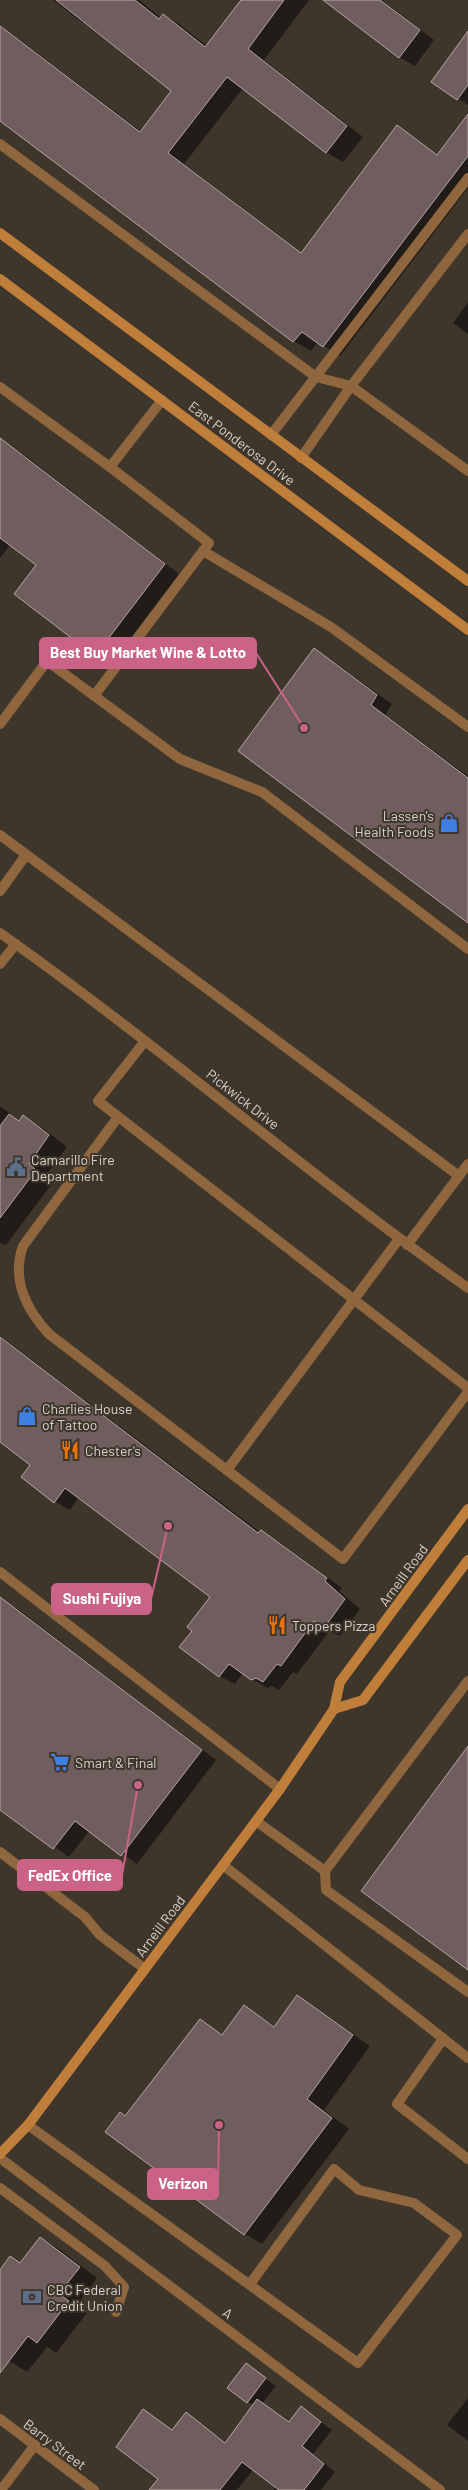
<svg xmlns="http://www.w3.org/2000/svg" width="468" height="2490" viewBox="0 0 468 2490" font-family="Barlow,sans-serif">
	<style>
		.shadow { fill: #0007 }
		.building { fill: #6f5e5d; stroke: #b8a5a4 }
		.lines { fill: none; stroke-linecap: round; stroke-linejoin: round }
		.service { stroke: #8f663e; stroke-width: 10 }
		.minor { stroke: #8f663e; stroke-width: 10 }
		.secondary { stroke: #c07e3b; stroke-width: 10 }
		.labels { text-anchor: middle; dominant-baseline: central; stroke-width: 4; stroke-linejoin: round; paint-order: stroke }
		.street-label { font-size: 14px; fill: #d8d3cc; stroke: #3e362b }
		.poi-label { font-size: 14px; fill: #d8d3cc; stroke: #3e362b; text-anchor: start }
		.leader { fill: none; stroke: #cb6388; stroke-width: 2 }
		.callout-dot { fill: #cb6388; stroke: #3e362b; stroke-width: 2 }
		.callout { fill: #cb6388; stroke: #cb6388; stroke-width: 2 }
		.callout-label { font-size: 15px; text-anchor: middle; font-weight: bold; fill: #fff }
	</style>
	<rect width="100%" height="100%" fill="#3e362b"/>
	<g class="shadow">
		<path d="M54,0H139L161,18L164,15L180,25L207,46L242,0H309L264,60L363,137L343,162L326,152L243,88L184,164L302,253L397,126L438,155L468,124V188L340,356L318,342L311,351L294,341L0,120V37L4,31L21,41L141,131L173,90L95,29L77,19Z"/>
		<path d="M334,0H382L434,40L415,66L399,57Z"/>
		<path d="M468,33V105L433,82Z"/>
		<path d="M468,302V334L453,323Z"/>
		<path d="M8,446L23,454L179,574L111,664L95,655L38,565L11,544L0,558V449Z"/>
		<path d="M315,649L392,704L385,715L468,776V922Z"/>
		<path d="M0,1106L20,1121L23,1117L42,1128L67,1147L46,1175L54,1181L6,1245L0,1243Z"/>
		<path d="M0,1336L260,1532L276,1540L342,1588L339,1591L360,1609L340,1636L330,1630L297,1674L293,1672L279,1690L272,1686L267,1688L243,1673L235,1684L219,1676L194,1630L212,1597L79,1497L70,1510L54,1501L32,1465L0,1440Z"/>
		<path d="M2,1600L18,1609L216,1760L137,1864L90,1830L69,1857L0,1808V1603Z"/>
		<path d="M298,1996L370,2046L324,2110L349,2129L262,2244L245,2234L121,2113L126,2117L200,2020L223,2035L244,2006L276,2027Z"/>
		<path d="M41,2238L59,2249L97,2278L77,2305L87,2313L56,2353L47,2347L27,2372L0,2355V2272L21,2264Z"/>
		<path d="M246,2365L276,2386L262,2403L290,2422L301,2408L332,2430L313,2454L335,2472L321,2490H273L276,2486L254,2469L237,2490H164L143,2411L173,2430L186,2414L227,2443L254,2405L248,2402Z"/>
		<path d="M468,2398V2441L447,2425Z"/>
	</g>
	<g class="building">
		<path d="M56,0H135L159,19L163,14L205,47L241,0H284L248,49L347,126L326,153L227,77L168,153L301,253L397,125L437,155L468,114V156L323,347L302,332L293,342L0,121V26L140,132L171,91Z"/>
		<path d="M323,0H380L420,30L399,58Z"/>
		<path d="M468,31V85L457,100L431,82Z"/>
		<path d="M0,438L165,564L95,656L14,594L36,565L0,538Z"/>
		<path d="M314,648L377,695L371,705L468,778V923L238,751Z"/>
		<path d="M9,1114L19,1121L23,1115L49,1135L29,1164L36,1170L0,1218V1126Z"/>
		<path d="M0,1337L258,1533L261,1530L327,1578L325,1581L345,1599L324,1628L314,1621L281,1666L277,1664L263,1682L256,1678L251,1680L229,1664L219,1677L179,1647L192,1631L187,1627L210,1597L65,1488L54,1503L21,1477L30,1465L0,1442Z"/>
		<path d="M0,1597L202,1750L121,1856L75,1821L53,1849L0,1810Z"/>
		<path d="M468,1746V1970L361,1891Z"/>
		<path d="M297,1995L353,2035L307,2099L332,2118L244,2235L105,2132L120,2112L125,2116L200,2019L222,2035L244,2005L274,2027Z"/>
		<path d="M40,2237L80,2267L59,2294L69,2301L37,2343L28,2336L0,2373V2270L10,2256L20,2263Z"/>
		<path d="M246,2363L266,2378L247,2403L227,2388Z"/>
		<path d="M257,2399L289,2422L301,2406L321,2422L302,2446L324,2464L304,2490H279L242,2462L220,2490H149L158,2479L116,2447L143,2409L172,2430L186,2412L225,2443Z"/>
	</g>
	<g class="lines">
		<g class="service">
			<path d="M0,144L316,377L351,386L468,471"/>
			<path d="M0,387L110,467"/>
			<path d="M271,435L468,178"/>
			<path d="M301,458L351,386L468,234"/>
			<path d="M203,551L331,627L468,727"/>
			<path d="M94,696L209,543L110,467L162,400"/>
			<path d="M0,724L47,661L180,759L262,792L468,949"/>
			<path d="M0,835L459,1176"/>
			<path d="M0,891L26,855"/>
			<path d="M0,964L16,944"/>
			<path d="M145,1041L98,1101L468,1388"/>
			<path d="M118,1117L23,1246C11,1280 26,1309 49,1334L343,1559L468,1392"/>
			<path d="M407,1245L468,1164"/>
			<path d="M227,1470L399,1239"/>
			<path d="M0,1572L280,1789"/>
			<path d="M468,1681L325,1871L326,1890L468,1992"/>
			<path d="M256,1821L325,1871"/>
			<path d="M0,1852L85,1917L100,1935L145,1969"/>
			<path d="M223,1865L468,2058"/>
			<path d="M443,2039L397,2104L468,2159"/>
			<path d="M28,2125L358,2363L457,2235L414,2203L359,2190L334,2169L250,2284"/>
			<path d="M0,2158L440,2490"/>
			<path d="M0,2188L105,2266L124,2287L116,2312"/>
			<path d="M1,2490L35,2445"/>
		</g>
		<g class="minor">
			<path d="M0,933C160,1046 308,1175 468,1288"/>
			<path d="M0,2419L94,2490"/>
		</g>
		<g class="secondary">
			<path d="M0,233L468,581"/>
			<path d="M0,279L468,630"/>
			<path d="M334,1709L363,1700L468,1560"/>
			<path d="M0,2154L28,2125L280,1789L334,1709L340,1682L468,1509"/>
		</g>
	</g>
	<defs>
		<g id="shop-bare" transform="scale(1.5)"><path d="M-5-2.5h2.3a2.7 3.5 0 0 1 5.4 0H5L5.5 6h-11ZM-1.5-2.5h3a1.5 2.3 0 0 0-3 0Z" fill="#3f7fe0" stroke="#3e362b" stroke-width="2.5" paint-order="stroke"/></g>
		<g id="civic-bare" transform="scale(1.5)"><path d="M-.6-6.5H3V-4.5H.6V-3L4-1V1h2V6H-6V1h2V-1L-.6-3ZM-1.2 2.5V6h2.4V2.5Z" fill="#5c6f8a" stroke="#3e362b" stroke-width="2.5" paint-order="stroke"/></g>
		<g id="restaurant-bare" transform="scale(1.5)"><path d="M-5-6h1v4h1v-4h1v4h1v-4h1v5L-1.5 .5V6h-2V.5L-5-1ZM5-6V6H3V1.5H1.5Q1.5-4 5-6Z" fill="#e8710a" stroke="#3e362b" stroke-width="2.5" paint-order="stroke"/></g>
		<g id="supermarket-bare" transform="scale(1.5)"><path d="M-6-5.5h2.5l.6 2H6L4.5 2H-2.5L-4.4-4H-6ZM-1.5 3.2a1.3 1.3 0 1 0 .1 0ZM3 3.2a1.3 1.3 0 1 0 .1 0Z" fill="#3f7fe0" stroke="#3e362b" stroke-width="2.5" paint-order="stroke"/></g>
		<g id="bank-bare" transform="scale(1.5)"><path d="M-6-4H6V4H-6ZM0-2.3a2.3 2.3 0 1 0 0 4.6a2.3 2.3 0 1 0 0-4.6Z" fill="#5c6f8a" stroke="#3e362b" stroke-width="2.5" paint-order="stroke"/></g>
	</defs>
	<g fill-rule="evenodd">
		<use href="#shop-bare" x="449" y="823"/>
		<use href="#civic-bare" x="16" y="1167"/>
		<use href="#shop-bare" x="27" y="1416"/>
		<use href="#restaurant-bare" x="70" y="1450"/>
		<use href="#restaurant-bare" x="277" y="1625"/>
		<use href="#supermarket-bare" x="60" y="1762"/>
		<use href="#bank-bare" x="32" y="2297"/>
	</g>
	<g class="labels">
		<g class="street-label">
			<text transform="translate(242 443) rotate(37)">East Ponderosa Drive</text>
			<text transform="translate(243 1099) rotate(38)">Pickwick Drive</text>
			<text transform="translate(403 1575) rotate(-54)">Arneill Road</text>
			<text transform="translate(160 1926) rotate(-53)">Arneill Road</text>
			<text transform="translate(228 2313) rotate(37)">A</text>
			<text transform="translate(55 2444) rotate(37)">Barry Street</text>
		</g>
		<g class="poi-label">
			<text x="434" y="815" text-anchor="end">Lassen's<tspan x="434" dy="16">Health Foods</tspan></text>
			<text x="31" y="1159">Camarillo Fire<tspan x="31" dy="16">Department</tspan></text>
			<text x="42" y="1408">Charlies House<tspan x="42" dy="16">of Tattoo</tspan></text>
			<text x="85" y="1450">Chester's</text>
			<text x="292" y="1625">Toppers Pizza</text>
			<text x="75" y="1762">Smart &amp; Final</text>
			<text x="47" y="2289">CBC Federal<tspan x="47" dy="16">Credit Union</tspan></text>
		</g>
	</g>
	<path class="leader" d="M304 728L256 653M168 1526L151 1599M138 1785L122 1875M219 2125L218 2184"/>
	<g class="callout-dot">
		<circle cx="304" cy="728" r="5"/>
		<circle cx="168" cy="1526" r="5"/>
		<circle cx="138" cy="1785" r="5"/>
		<circle cx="219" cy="2125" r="5"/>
	</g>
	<g class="callout">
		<rect x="40" y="638" width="216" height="30" rx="5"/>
		<rect x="52" y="1584" width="99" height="30" rx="5"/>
		<rect x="18" y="1860" width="104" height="30" rx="5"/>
		<rect x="148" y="2169" width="70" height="30" rx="5"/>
	</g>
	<g class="callout-label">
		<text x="148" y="658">Best Buy Market Wine &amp; Lotto</text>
		<text x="102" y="1604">Sushi Fujiya</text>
		<text x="70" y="1881">FedEx Office</text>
		<text x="183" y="2189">Verizon</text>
	</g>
</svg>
